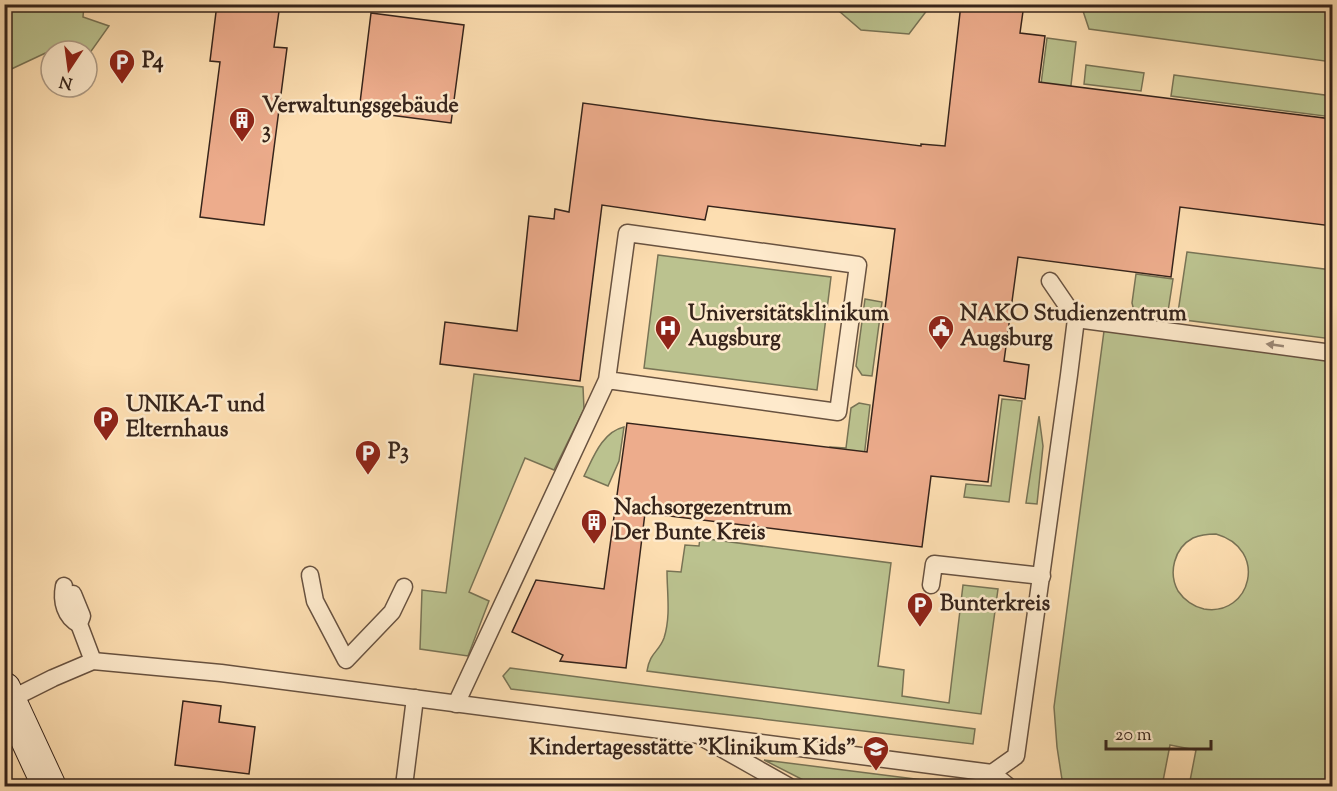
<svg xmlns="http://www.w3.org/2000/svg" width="1337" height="791" viewBox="0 0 1337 791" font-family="'Sorts Mill Goudy',serif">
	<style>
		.green { fill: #bbc28f; stroke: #787355; stroke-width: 1.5; fill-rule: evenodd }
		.building { fill: #edac8c; stroke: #36241b; stroke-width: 1.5 }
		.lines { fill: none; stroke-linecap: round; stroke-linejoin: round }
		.lane-casing { stroke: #685240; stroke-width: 19 }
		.secondary-casing { stroke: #36241b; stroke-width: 35 }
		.lane { stroke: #feeacc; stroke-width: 16 }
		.secondary { stroke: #feeacc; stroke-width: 33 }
		.oneway { fill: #9a8774 }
		.labels { text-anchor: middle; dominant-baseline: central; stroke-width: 5; stroke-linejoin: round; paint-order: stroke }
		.poi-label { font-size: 22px; font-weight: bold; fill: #36241b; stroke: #feeacc; text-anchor: start }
	</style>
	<rect width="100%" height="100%" fill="#fddeb1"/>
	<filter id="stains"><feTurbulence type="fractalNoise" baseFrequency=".00333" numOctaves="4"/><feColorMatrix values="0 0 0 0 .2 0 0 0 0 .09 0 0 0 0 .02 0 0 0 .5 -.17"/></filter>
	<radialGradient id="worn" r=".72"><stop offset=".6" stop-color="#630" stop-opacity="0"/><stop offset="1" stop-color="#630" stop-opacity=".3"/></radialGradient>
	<g class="green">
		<path d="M1290,4L1332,10V62L1089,29L1081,5Z"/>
		<path d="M4,5H84L83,17L109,26L87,57V51H76L69,42L5,72Z"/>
		<path d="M832,5H931L909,34L861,30Z"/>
		<path d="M1047,38L1076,42L1068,111L1038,107Z"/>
		<path d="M1086,65L1144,73L1141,91L1084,84Z"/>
		<path d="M1174,75L1332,96V117L1171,96Z"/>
		<path d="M1187,252L1332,270V339L1177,319Z"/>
		<path d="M658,255L831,277L817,390L644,368Z"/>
		<path d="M1136,274L1173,279L1167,318L1142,315L1134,311L1132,303Z"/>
		<path d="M865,299L882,302L872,376L862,375L856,366Z"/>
		<path d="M1104,331L1332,360V786H1063L1057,747L1054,707ZM1216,534C1269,549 1251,617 1204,609C1194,607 1184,600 1178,591C1168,573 1174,548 1193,538C1200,535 1208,534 1216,534ZM1170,745L1196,750L1189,786L1163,781Z"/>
		<path d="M474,374L583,387L584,409L554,470L525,458L469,592L489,601L468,656L420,649L422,590L446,593Z"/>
		<path d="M1002,399L1022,401L1009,502L964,497L966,484L991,486Z"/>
		<path d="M859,403L870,405L861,484L826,480L830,447L846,448L851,408Z"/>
		<path d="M1039,416L1043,446L1037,504L1026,503Z"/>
		<path d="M624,427L619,461L608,486L584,476C593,458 602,432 624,427Z"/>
		<path d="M700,538L891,563L878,666L904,670L902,696L949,703L963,585L998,589L981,714L647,671C650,652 659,652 664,638C671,616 667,593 667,571L681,572L685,545L699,546Z"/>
		<path d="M510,668L975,729L973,744L511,689L503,676Z"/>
		<path d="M764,760L971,786H815Z"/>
	</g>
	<g class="building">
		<path d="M217,4H280L274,47L287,48L264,225L200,217L220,62L210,61Z"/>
		<path d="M961,4H1024L1020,33L1045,36L1039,82L1332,119V226L1180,207L1171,277L1018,257L1004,361L1029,365L1025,399L999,395L988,482L931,476L922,547L645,513L626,668L560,661L563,655L512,632L536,580L604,589L627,423L867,452L895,229L708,206L705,220L602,205L580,381L440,364L445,322L517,331L529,216L554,219L555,209L569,212L583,103L708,120L921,146V144L945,146Z"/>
		<path d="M371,13L464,25L451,123L359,111Z"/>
		<path d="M183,701L221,706L219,722L255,727L249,774L175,765Z"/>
	</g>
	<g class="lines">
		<g class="lane-casing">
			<g id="lane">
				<path d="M1076,319L1332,353"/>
				<path d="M310,575L315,601L346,660L392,612L404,587"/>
				<path d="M931,585L934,564L1042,576"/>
				<path d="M64,586C61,601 65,617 79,624"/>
				<path d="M73,594L82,616L79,624L93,661"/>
				<path d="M9,700L53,678L93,661L221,673L992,773L1008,786"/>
				<path d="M456,704L607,380L627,233L858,265L838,412L607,380"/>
				<path d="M703,738L788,786"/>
				<path d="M992,773L1016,756L1069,375L1076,319L1050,281"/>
				<path d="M404,786L415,698"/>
			</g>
		</g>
		<g class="secondary-casing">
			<path id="secondary" d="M4,689L49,786"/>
		</g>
		<use href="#lane" class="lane"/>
		<use href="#secondary" class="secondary"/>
	</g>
	<defs><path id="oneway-solid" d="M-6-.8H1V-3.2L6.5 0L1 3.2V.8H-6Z" transform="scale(1.5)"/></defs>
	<use class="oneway" href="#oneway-solid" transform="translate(1275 345) rotate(-172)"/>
	<defs>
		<g id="parking-pin" transform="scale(1.35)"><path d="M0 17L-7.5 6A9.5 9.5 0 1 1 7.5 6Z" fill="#8f2418" stroke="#feeacc"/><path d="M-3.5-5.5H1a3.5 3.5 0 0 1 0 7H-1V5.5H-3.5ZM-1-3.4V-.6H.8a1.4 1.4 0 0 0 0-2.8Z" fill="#fff"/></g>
		<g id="building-pin" transform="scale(1.35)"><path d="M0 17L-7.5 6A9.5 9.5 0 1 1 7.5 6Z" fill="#8f2418" stroke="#feeacc"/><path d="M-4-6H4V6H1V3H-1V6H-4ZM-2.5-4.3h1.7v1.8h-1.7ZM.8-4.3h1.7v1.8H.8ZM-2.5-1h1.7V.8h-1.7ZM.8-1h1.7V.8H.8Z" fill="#fff"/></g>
		<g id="hospital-pin" transform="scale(1.35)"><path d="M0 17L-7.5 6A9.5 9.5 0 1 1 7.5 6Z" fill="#8f2418" stroke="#feeacc"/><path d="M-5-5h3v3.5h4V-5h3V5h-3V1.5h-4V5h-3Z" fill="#fff"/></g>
		<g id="civic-pin" transform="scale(1.35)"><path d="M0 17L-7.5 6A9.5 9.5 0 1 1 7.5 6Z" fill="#8f2418" stroke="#feeacc"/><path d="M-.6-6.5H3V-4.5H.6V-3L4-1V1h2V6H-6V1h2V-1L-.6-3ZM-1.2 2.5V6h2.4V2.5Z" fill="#fff"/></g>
		<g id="school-pin" transform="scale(1.35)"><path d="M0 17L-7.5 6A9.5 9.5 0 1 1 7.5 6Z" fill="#8f2418" stroke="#feeacc"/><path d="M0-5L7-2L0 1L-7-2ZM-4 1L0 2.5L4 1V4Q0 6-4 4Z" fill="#fff"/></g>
	</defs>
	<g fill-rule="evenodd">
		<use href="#parking-pin" x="122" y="62"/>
		<use href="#building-pin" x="242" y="120"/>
		<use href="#hospital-pin" x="668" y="328"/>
		<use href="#civic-pin" x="941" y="328"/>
		<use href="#parking-pin" x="106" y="419"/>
		<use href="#parking-pin" x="368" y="453"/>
		<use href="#building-pin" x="594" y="522"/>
		<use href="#parking-pin" x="920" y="605"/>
		<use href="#school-pin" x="876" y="749"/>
	</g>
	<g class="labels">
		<g class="poi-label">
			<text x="142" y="62">P4</text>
			<text x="262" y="107">Verwaltungsgebäude<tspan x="262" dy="25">3</tspan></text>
			<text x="688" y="315">Universitätsklinikum<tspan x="688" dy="25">Augsburg</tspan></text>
			<text x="960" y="315">NAKO Studienzentrum<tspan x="960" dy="25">Augsburg</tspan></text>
			<text x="126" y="406">UNIKA-T und<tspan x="126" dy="25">Elternhaus</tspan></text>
			<text x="388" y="453">P3</text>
			<text x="614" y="509">Nachsorgezentrum<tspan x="614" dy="25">Der Bunte Kreis</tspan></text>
			<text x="940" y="605">Bunterkreis</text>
			<text x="856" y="749" text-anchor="end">Kindertagesstätte "Klinikum Kids"</text>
		</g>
	</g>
	<rect width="1337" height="791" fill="none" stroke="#fddeb1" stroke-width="24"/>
	<rect x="6" y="6" width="1325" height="779" fill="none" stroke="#36241b" stroke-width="3"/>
	<rect x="12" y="12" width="1313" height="767" fill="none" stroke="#36241b" stroke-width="1.5"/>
	<g transform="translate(69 69) rotate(193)"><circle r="28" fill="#feeacc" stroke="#ae9b85" stroke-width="1.5"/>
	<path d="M0-4.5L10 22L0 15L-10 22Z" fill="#8f2418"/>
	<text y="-9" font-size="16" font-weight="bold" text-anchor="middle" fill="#36241b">N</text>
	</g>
	<path d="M1106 740v9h105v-9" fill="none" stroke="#36241b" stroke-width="3"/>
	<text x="1115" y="740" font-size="18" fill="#36241b" stroke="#feeacc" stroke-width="4.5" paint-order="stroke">20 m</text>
	<rect width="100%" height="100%" filter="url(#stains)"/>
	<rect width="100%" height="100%" fill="url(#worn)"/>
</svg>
